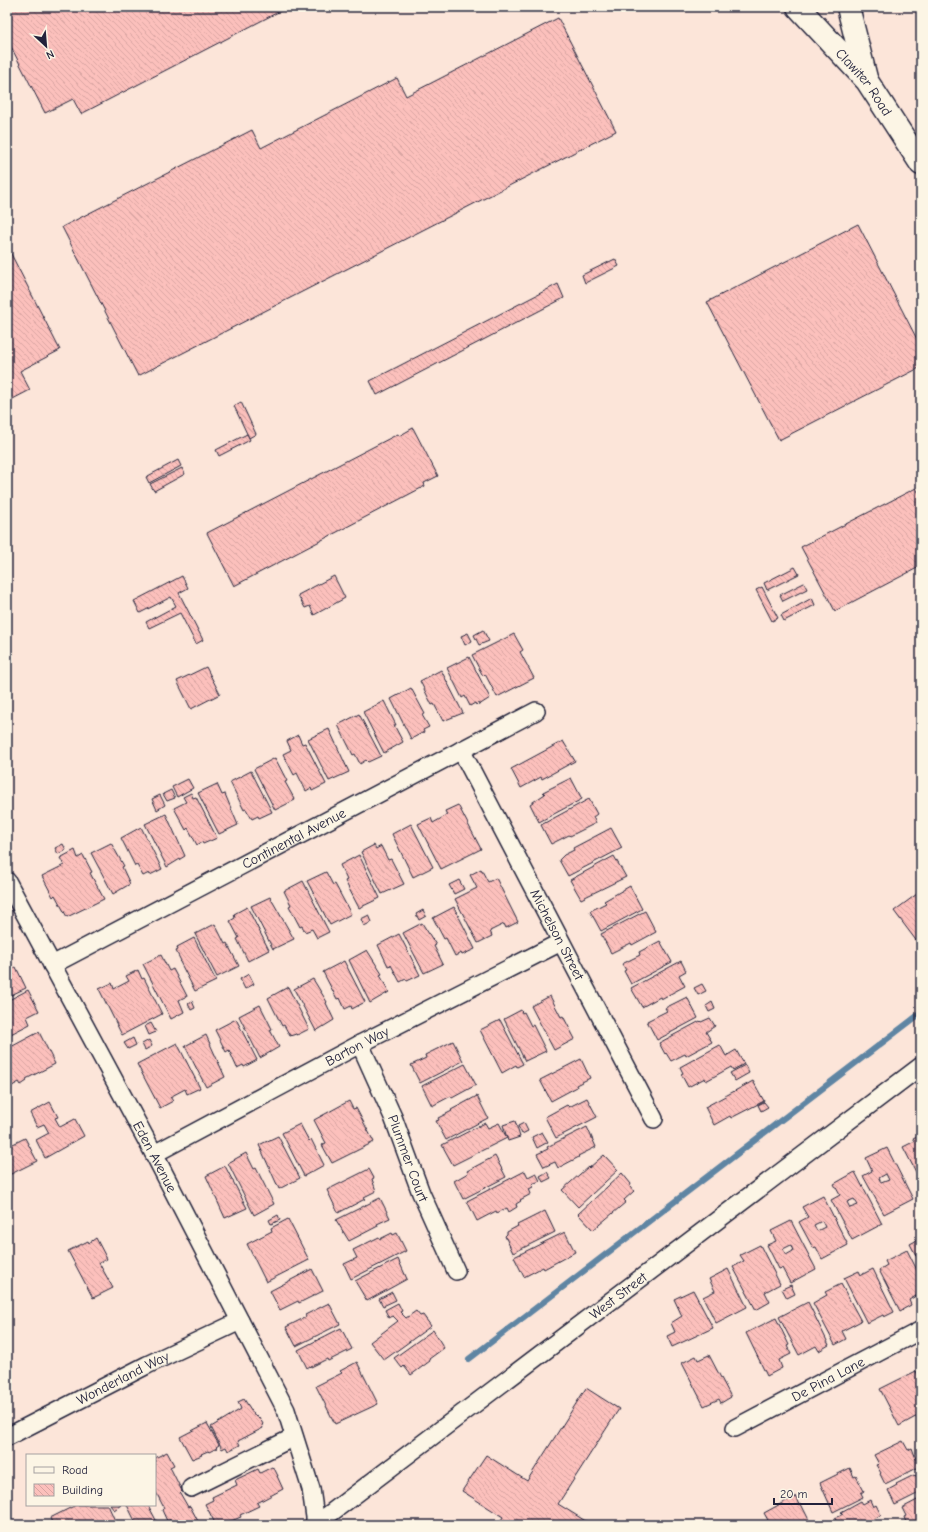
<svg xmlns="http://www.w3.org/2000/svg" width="928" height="1532" viewBox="0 0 928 1532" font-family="'Comic Neue',sans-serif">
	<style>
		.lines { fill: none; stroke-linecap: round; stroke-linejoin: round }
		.stream { stroke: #5f85a3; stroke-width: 6 }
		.building { fill: url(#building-back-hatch); stroke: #22223b; fill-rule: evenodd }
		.minor-casing { stroke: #22223b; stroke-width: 20 }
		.tertiary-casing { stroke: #22223b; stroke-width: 24 }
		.secondary-casing { stroke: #22223b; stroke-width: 25 }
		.minor { stroke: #fcf5e5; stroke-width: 17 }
		.tertiary { stroke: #fcf5e5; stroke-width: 21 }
		.secondary { stroke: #fcf5e5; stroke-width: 22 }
		.labels { text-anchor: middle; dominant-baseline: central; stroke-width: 4; stroke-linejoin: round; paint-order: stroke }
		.street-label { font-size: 14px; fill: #22223b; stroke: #fcf5e5 }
	</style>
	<defs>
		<pattern id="building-back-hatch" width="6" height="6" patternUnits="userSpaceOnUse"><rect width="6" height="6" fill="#fcc0bc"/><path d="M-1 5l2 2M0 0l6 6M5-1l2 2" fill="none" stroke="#d8a5a2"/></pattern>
	</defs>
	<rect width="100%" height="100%" fill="#fce5d9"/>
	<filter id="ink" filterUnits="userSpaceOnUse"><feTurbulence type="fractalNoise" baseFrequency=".025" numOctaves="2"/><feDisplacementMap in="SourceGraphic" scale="8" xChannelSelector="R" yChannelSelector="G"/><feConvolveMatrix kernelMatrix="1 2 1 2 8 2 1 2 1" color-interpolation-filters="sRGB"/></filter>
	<g filter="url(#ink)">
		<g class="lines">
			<path class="stream" d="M469,1359L921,1013"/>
		</g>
		<g class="building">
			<path d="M7,7H288L81,114L73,99L45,113L7,39Z"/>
			<path d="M558,18L616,131L138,376L62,227L252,130L261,148L397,78L406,96Z"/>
			<path d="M858,224L921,347V367L779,440L707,302Z"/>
			<path d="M7,246L60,350L20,371L30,390L7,402Z"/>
			<path d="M615,259L619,266L585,283L582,275Z"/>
			<path d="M558,284L564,298L377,395L370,381Z"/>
			<path d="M241,402L256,434L249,438L234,406Z"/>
			<path d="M413,428L438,476L424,483L425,486L234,586L207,533L398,434L399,436Z"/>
			<path d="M247,434L250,440L219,456L216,450Z"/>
			<path d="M178,460L181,466L149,483L146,477Z"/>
			<path d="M182,468L185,474L154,491L150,484Z"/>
			<path d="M916,488L921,497V566L835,611L801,547Z"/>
			<path d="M795,567L799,574L767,590L764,583Z"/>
			<path d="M182,576L188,588L179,593L203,640L196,644L180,613L149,628L146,622L176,606L171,597L140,613L134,601Z"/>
			<path d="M334,576L345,598L314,615L310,606L305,608L298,595Z"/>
			<path d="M804,583L807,589L783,601L780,595Z"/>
			<path d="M762,587L778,618L772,621L756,590Z"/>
			<path d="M812,598L815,605L784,621L781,615Z"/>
			<path d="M483,630L489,641L479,645L474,635Z"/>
			<path d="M468,633L472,641L465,645L461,636Z"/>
			<path d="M514,634L523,650L520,652L534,678L497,697L485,674L483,676L472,655Z"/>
			<path d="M469,657L490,698L479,705L478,703L476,705L475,703L470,706L465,696L462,698L447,668Z"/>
			<path d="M206,667L220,694L191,709L177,681Z"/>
			<path d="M441,670L463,713L443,721L434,704L432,705L420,681Z"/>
			<path d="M411,688L425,714L422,715L429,727L423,730L424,732L411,739L391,699Z"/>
			<path d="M384,701L396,725H394L403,742L384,753L363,712Z"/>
			<path d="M359,714L381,756L368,762L366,760L360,764L355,754L353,755L338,725Z"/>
			<path d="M329,729L349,772L329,781L308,739Z"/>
			<path d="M298,735L302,744L305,743L326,784L312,791L311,788L306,791L297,773L294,775L283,754L291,750L287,741Z"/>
			<path d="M563,741L575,761L542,779L541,777L521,788L511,769Z"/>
			<path d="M275,758L287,781L285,782L295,800L275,810L254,769Z"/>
			<path d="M251,771L272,812L259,818L258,816L252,819L246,809L244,810L230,782Z"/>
			<path d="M571,778L582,799L539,822L530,804L545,794L543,792Z"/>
			<path d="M188,779L193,788L177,797L172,787Z"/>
			<path d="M217,784L222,795L225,794L238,825L219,834L198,793Z"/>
			<path d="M171,790L175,798L167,801L163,794Z"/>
			<path d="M191,793L193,798L196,797L217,838L203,844L202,842L197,845L188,828L186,830L174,808L186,802L183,797Z"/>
			<path d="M160,795L165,805L157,810L152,799Z"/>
			<path d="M589,799L597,814L593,817L596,823L570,836L569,835L551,844L541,825Z"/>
			<path d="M458,805L481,849L441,869L418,824L431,818L433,823L447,815L445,811Z"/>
			<path d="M166,814L185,856L167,867L145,824Z"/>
			<path d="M411,824L433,867L413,877L392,834Z"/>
			<path d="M141,827L162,869L150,875L149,873L143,876L137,865L135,866L121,838Z"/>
			<path d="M611,828L622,848L568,876L559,860L564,855L574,850L573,848Z"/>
			<path d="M111,843L124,866L122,867L130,884L113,894L91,853Z"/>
			<path d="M63,844L66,850L58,854L55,848Z"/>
			<path d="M374,845L376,849L381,846L388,860L391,859L404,884L382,894L361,852Z"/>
			<path d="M75,850L78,858L83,855L92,872L90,873L104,899L67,917L55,895L53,897L42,876L64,865L60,858Z"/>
			<path d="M359,855L380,898L359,908L345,881L347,880L340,865Z"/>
			<path d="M614,856L626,877L581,899L570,880Z"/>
			<path d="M481,869L488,882L496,878L518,922L506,928L504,924L490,931L492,936L478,943L455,899L477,888L470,875Z"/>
			<path d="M326,872L333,885L335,884L351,914L330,925L307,881Z"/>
			<path d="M459,880L464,889L454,894L449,885Z"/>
			<path d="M303,881L329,932L317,938L312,929L305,932L302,926L300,927L289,906L291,905L284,891Z"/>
			<path d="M630,886L642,909L601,931L590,911L606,903L604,901Z"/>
			<path d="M921,891V947L894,911Z"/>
			<path d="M270,897L294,939L273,949L251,906Z"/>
			<path d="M247,907L269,950L248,961L237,939L239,938L230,921L235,918L234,914Z"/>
			<path d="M454,907L475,949L462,955L461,953L455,956L446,938L444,939L433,918Z"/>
			<path d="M423,910L426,916L419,920L416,914Z"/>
			<path d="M645,911L656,932L632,945L631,943L611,953L601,934Z"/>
			<path d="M369,915L372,922L364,926L361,919Z"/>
			<path d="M422,923L436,945L434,946L443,964L424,973L403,933Z"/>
			<path d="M215,924L225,944L227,943L239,966L217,977L195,934Z"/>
			<path d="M399,934L420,975L407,981L406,979L400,982L391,965L388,966L378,945Z"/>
			<path d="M194,938L216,981L195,991L180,962L181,961L176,951L178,950L177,947Z"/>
			<path d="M660,941L672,962L631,984L624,971L626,970L622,964L640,955L639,952Z"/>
			<path d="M367,950L382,974L380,975L389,992L370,1003L349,960Z"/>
			<path d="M161,955L169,971L173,969L187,996L179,1000L184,1012L171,1019L143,964Z"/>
			<path d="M344,961L365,1002L352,1009L351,1006L345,1009L340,998L337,999L323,972Z"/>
			<path d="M681,961L686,971L679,975L685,986L661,999L660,997L642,1007L631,988Z"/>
			<path d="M16,967L26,988L7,997V971Z"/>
			<path d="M138,970L142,979L144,978L162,1014L122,1035L99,989L112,983L114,989L129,981L126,976Z"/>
			<path d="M249,974L254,984L245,989L240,979Z"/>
			<path d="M313,979L327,1002L326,1003L334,1020L316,1031L294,989Z"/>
			<path d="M702,984L706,991L698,995L694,988Z"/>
			<path d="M288,987L309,1029L297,1035L296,1034L290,1036L284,1025L282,1026L268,998Z"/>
			<path d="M28,990L39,1011L27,1017L30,1024L7,1036V1001Z"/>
			<path d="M550,996L561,1017L563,1016L575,1039L554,1050L531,1006Z"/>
			<path d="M687,997L698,1018L657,1040L647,1021L667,1011L665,1008Z"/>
			<path d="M192,1001L195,1008L191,1010L188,1004Z"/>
			<path d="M712,1002L715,1009L709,1012L706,1006Z"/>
			<path d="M260,1005L272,1029L270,1030L279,1047L260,1058L239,1016Z"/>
			<path d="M521,1010L522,1013L524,1012L531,1026L533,1025L546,1051L525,1061L504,1019Z"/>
			<path d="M710,1018L715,1026L706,1032L712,1042L686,1056L685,1054L671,1061L666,1053L665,1054L659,1043L700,1021L701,1022Z"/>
			<path d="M236,1019L257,1060L244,1067L243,1065L237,1068L229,1050L226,1052L215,1030Z"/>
			<path d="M500,1020L523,1064L517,1067L516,1065L502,1073L480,1030Z"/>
			<path d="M151,1023L156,1032L149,1035L145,1026Z"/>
			<path d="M39,1032L55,1064L26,1079L27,1081L21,1085L19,1082L7,1089V1049Z"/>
			<path d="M206,1035L225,1077L206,1087L185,1046Z"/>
			<path d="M133,1038L136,1045L128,1049L124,1043Z"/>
			<path d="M149,1040L152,1046L145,1050L142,1044Z"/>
			<path d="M453,1041L463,1061L420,1083L411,1065L426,1058L425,1055Z"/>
			<path d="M177,1043L200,1088L187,1094L185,1089L170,1097L173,1101L160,1108L137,1064Z"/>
			<path d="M720,1045L726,1056L736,1050L744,1064L733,1070L731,1067L706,1081L705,1078L688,1087L681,1074L683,1073L680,1067Z"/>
			<path d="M581,1059L590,1078L576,1085L577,1087L551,1101L540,1080Z"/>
			<path d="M465,1064L476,1085L452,1098L451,1096L432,1106L422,1086Z"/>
			<path d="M745,1065L749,1073L735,1081L730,1073Z"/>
			<path d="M753,1081L764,1101L731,1118L730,1116L714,1125L705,1107Z"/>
			<path d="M477,1096L488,1118L446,1140L436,1121L439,1120L438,1118L452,1111L451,1110Z"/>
			<path d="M587,1098L597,1117L556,1138L545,1117L567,1105L569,1107Z"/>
			<path d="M349,1101L353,1109L356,1108L374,1142L332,1163L322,1145L326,1143L314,1120Z"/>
			<path d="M50,1102L58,1117L55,1118L60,1127L75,1119L84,1136L45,1158L36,1140L49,1133L44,1124L37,1127L30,1113Z"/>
			<path d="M764,1102L768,1107L761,1111L758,1105Z"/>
			<path d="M515,1121L520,1137L508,1141L503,1125Z"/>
			<path d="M485,1123L488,1128L499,1123L507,1138L453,1165L442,1145Z"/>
			<path d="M524,1123L528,1131L522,1134L518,1126Z"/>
			<path d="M300,1124L309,1141L311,1139L324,1165L304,1176L282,1133Z"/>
			<path d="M587,1127L596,1147L578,1156L579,1157L558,1168L555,1162L544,1167L537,1154L548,1149L547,1147Z"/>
			<path d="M542,1132L548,1142L537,1148L532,1137Z"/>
			<path d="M921,1134V1172L917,1174L903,1147L915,1141L913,1138Z"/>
			<path d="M278,1136L300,1178L279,1189L259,1145Z"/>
			<path d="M25,1138L37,1161L7,1176V1147Z"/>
			<path d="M887,1148L913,1199L884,1214L863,1176L872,1171L866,1158ZM886,1174L889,1180L881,1183L879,1178Z"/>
			<path d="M246,1153L254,1169L256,1168L274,1204L254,1215L228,1163Z"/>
			<path d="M604,1155L618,1170L578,1207L562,1190L588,1167L589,1168Z"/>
			<path d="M495,1156L506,1177L463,1199L454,1181L468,1173L467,1171Z"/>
			<path d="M225,1166L247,1208L225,1218L206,1176Z"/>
			<path d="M369,1169L374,1178L372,1179L376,1191L364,1197L365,1199L338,1213L327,1190Z"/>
			<path d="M525,1171L528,1177L536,1173L540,1181L532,1184L533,1187L529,1189L531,1194L520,1200L521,1201L516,1204L517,1207L509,1212L507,1208L497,1213L496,1211L477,1221L467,1201Z"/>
			<path d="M547,1172L551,1178L543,1182L540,1176Z"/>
			<path d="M855,1172L882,1224L852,1240L831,1200L840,1195L834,1184ZM854,1199L858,1205L850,1208L847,1202Z"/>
			<path d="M622,1173L631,1184L630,1186L634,1191L624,1200L626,1202L593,1230L578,1214Z"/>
			<path d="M823,1196L848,1245L822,1259L816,1247L813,1248L799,1222L808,1217L802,1207ZM822,1221L825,1227L817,1231L814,1225Z"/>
			<path d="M380,1198L390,1218L377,1224L378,1226L349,1241L336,1220Z"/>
			<path d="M545,1211L555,1232L513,1253L505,1236L507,1234V1232L518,1226L517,1225Z"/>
			<path d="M278,1215L280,1220L271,1224L269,1220Z"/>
			<path d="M288,1219L309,1260L266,1282L247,1244L272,1231L271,1228Z"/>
			<path d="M791,1221L816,1269L790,1283L782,1268L779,1269L767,1245L776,1241L771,1231ZM791,1245L793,1251L786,1255L783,1249Z"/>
			<path d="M565,1232L575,1252L544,1269L543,1267L524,1277L514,1257Z"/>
			<path d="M392,1233L393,1235L397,1233L406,1251L351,1279L344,1264L357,1258L353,1250L379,1237L380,1239Z"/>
			<path d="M96,1238L107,1259L99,1263L113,1288L93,1298L68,1251L88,1241L89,1243Z"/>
			<path d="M921,1238V1265L910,1244Z"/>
			<path d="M760,1245L780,1284L765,1292L770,1302L756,1310L733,1267L744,1261L740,1255Z"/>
			<path d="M907,1250L921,1278V1293L909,1300L911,1305L900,1311L879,1270L887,1265L885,1261Z"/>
			<path d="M398,1259L407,1279L367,1301L355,1281Z"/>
			<path d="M312,1269L323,1291L299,1303L298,1301L280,1310L270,1291Z"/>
			<path d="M728,1269L747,1307L716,1323L703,1297L715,1291L709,1279Z"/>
			<path d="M873,1269L894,1312L884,1317L883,1315L867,1323L844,1278L859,1271L861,1275Z"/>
			<path d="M841,1284L861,1321L842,1331L846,1339L835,1345L813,1303L827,1295L825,1292Z"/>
			<path d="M791,1285L795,1294L787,1298L782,1289Z"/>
			<path d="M693,1290L713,1328L672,1347L667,1336L675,1332L671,1323L682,1316L674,1299Z"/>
			<path d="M392,1292L396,1300L383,1306L379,1299Z"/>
			<path d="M808,1302L829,1345L819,1351L816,1346L799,1355L779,1317Z"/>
			<path d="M329,1303L340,1324L296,1346L286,1327L306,1317L305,1315Z"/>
			<path d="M398,1303L402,1311L400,1312L406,1318L416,1311L420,1316L423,1315L431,1326L384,1360L370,1342L398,1321L393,1316L389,1318L385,1310Z"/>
			<path d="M776,1318L789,1345L787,1346L791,1354L779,1360L782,1368L767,1376L746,1333Z"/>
			<path d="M341,1328L352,1349L328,1361L327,1359L311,1367L310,1366L307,1368L298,1350Z"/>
			<path d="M433,1330L444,1348L429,1359L430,1361L411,1375L404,1366L402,1368L394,1358Z"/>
			<path d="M709,1355L731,1397L721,1403L719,1399L704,1406L682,1363L696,1356L698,1360Z"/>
			<path d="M357,1362L378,1404L335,1424L316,1386L342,1373L340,1371Z"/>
			<path d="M916,1371L921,1381V1400L917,1402L921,1410V1414L899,1426L880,1389Z"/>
			<path d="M586,1388L619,1409L558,1504L592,1525H494L500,1522L503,1517L462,1491L486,1455L527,1481Z"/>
			<path d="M244,1399L255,1416L256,1415L258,1418L259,1417L263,1424L262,1425L263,1428L238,1441L240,1445L228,1451L226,1447L222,1449L211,1427L241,1409L238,1402Z"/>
			<path d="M207,1423L219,1445L216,1447L217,1448L209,1452L208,1451L201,1454L202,1455L192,1459L180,1437Z"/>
			<path d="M903,1441L908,1450L912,1448L919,1467L885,1484L880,1474L881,1473L876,1465L879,1464L874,1455Z"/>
			<path d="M167,1452L174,1465L170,1467L182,1491L180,1493L188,1507L190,1506L200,1525H173L170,1520L167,1521L162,1510L164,1508L155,1490V1458Z"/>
			<path d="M272,1467L273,1468H274L278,1476H277L283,1489L257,1503L259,1506L240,1515L241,1517L221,1525H216L205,1504L213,1500L212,1497L237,1485L235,1480L258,1469L260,1473Z"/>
			<path d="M850,1468L854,1477L856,1476L864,1491L861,1493L863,1497L833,1512L820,1483Z"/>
			<path d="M921,1473V1492L895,1505L888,1490L897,1485L896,1484L914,1475L915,1476Z"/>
			<path d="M795,1496L799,1505L801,1504L811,1524L763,1525L769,1522L764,1513Z"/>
			<path d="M921,1498V1525H907L904,1517L906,1516L902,1508Z"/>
			<path d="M870,1500L873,1507L876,1505L881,1515L862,1525H838L835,1518L843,1514L841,1512L861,1501L863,1504Z"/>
			<path d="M76,1505H108L117,1525H53L50,1518Z"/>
			<path d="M110,1505H121L114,1510Z"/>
			<path d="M127,1505H148L156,1520L147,1525H137Z"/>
			<path d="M877,1521L879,1525H870Z"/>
		</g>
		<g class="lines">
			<g class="minor-casing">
				<g id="minor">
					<path id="s1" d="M461,750L654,1119"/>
					<path id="s2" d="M7,881L154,1154L286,1410L311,1489L316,1524"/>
					<path id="s3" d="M52,965L536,711"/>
					<path id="s4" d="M360,1044L393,1117L421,1193L456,1271"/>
					<path id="s5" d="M154,1154L360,1044L561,942"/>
					<path id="s6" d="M735,1428L921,1330"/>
					<path id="s7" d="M7,1437L147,1365L240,1321"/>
					<path d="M191,1488L294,1437"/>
					<path id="s8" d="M315,1525L921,1066"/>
				</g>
			</g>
			<g class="tertiary-casing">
				<path id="tertiary" d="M316,1524V1525"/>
			</g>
			<g class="secondary-casing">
				<g id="secondary">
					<path id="s9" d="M798,7L867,81L921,164"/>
					<path d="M848,7L866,78"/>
				</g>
			</g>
			<use href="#minor" class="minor"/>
			<use href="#tertiary" class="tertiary"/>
			<use href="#secondary" class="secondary"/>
		</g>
	</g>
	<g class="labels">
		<g class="street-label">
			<text stroke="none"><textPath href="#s9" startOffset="100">Clawiter Road</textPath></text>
			<text stroke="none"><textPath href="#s3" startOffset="273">Continental Avenue</textPath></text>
			<text stroke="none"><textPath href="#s1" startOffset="208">Michelson Street</textPath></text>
			<text stroke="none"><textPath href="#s5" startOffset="230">Barton Way</textPath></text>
			<text stroke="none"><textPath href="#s2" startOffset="313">Eden Avenue</textPath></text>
			<text stroke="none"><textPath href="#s4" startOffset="124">Plummer Court</textPath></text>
			<text stroke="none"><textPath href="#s8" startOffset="380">West Street</textPath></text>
			<text stroke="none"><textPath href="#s7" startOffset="130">Wonderland Way</textPath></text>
			<text stroke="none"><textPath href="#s6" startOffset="105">De Pina Lane</textPath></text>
		</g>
	</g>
	<rect width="928" height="1532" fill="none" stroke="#fcf5e5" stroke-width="24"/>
	<rect x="12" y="12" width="904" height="1508" fill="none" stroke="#22223b" stroke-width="1.5" filter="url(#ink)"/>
	<rect x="26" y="1454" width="130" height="52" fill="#fcf5e5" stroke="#a5a1a1"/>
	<rect x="34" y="1467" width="20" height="6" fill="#fcf5e5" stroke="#a5a1a1"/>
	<text x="62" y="1474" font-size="12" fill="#22223b">Road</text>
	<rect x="34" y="1484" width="20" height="12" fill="url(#building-back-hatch)" stroke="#a5a1a1"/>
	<text x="62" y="1494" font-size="12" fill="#22223b">Building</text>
	<g transform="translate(46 46) rotate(154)" stroke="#fcf5e5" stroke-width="3" paint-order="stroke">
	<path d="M0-3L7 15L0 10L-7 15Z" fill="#22223b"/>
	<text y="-6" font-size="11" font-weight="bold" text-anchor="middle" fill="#22223b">N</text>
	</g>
	<path d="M774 1498v6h58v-6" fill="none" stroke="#22223b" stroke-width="2"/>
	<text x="780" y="1498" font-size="12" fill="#22223b" stroke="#fcf5e5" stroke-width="3" paint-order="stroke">20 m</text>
</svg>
